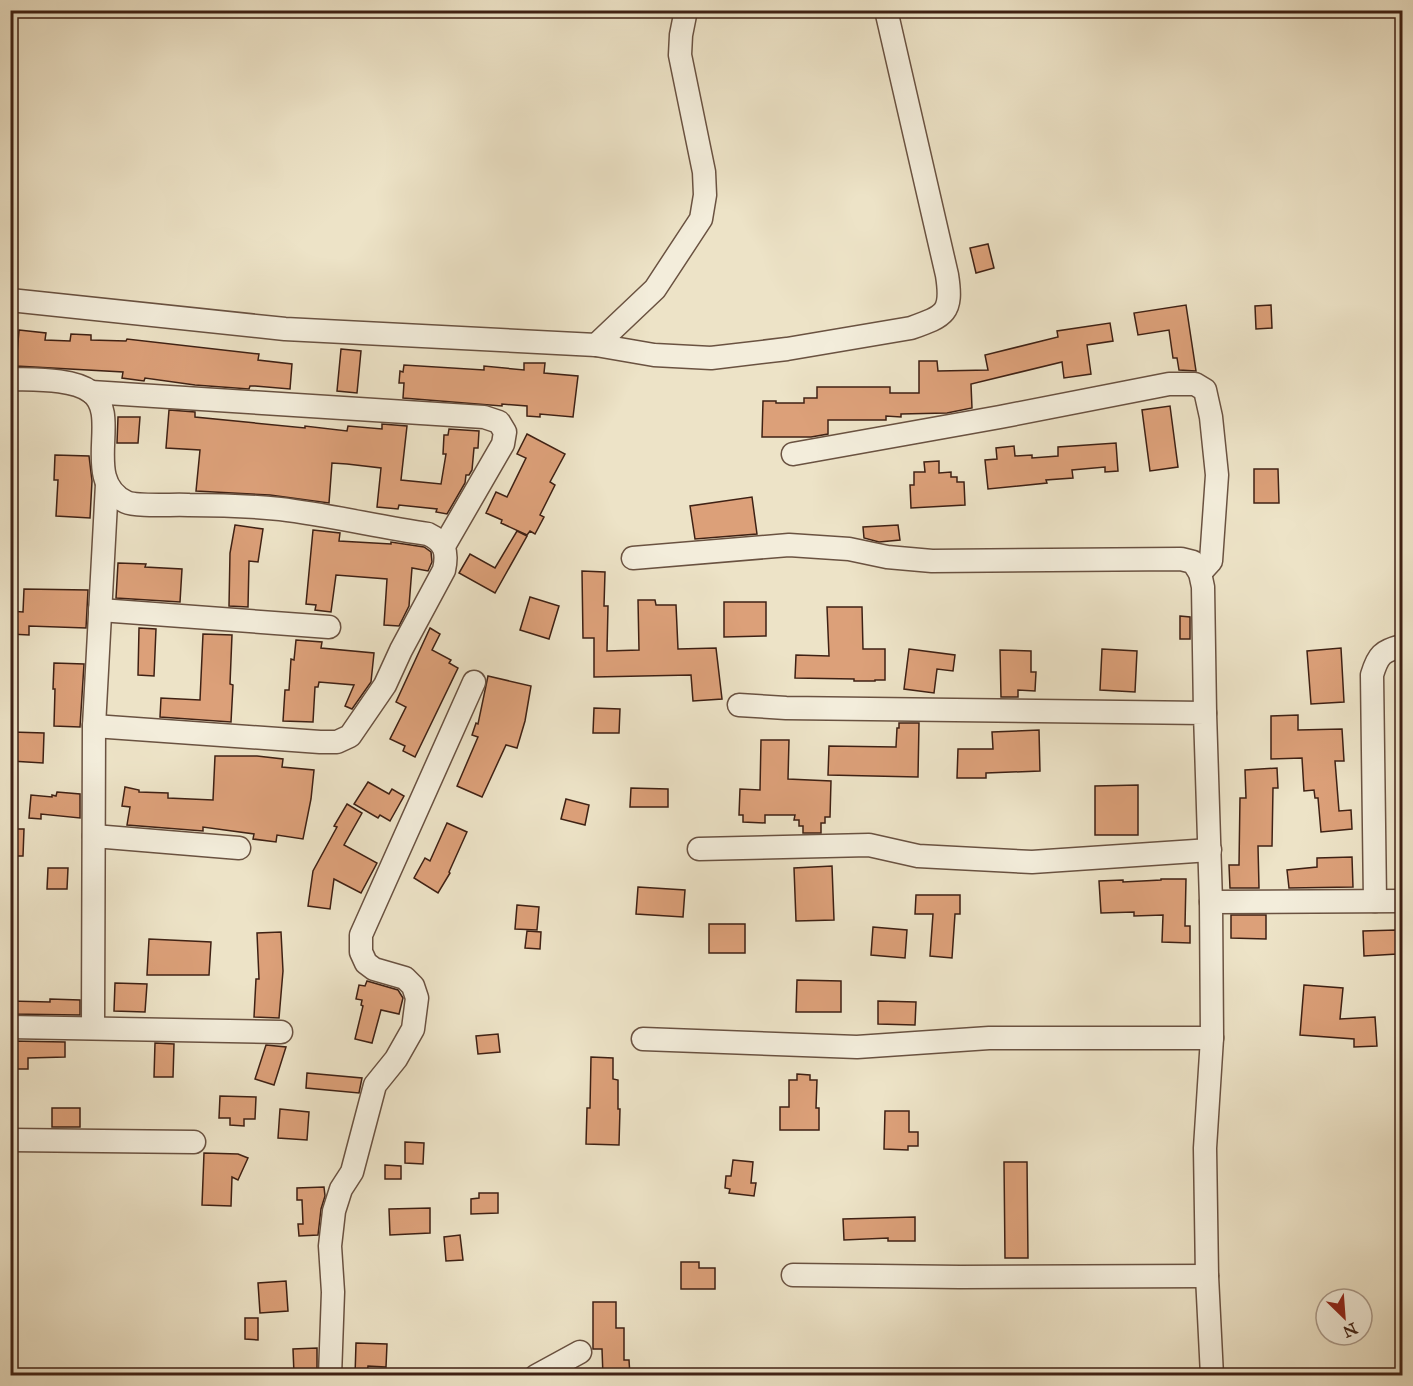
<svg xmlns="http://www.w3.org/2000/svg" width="1413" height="1386" viewBox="0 0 1413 1386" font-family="'IM FELL Great Primer',serif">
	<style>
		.building { fill: #dca079; stroke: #3f2114; stroke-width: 1.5 }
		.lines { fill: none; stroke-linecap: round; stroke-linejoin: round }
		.minor-casing { stroke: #6a5241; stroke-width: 25 }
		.minor { stroke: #f3eddb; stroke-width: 22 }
	</style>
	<rect width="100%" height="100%" fill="#ede3c7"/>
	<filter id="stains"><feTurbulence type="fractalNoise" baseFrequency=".00333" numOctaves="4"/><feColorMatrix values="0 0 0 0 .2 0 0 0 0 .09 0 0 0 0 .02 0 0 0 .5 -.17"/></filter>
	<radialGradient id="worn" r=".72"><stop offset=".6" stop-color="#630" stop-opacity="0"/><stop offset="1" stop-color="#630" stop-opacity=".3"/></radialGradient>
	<g class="building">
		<path d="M988,244L994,268L976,273L970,248Z"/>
		<path d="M1186,305L1196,371L1179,370L1177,358H1173L1169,330L1138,335L1134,313Z"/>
		<path d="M1271,305L1272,328L1256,329L1255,306Z"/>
		<path d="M1110,323L1113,341L1087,345L1091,374L1064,378L1062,362L971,384L972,408L947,413L901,414V417L886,416V420H828V434L811,437H762L763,401H776V403H804V398H817V387H890V393H919V361H937L938,371L988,370L985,355L1058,337L1057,331Z"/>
		<path d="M19,330L46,333L45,340L70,341L71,334L91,335V340L126,341L127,339L259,354L258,360L292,364L290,389L255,386H250L249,389L195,385L145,378L144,381L122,378L123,372L16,366Z"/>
		<path d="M341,349L361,351L357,393L337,391Z"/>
		<path d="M524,363H545L544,373L578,376L573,417L540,414V417L527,416V406L502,404V406L403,398L404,383H399L400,371L403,372L404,365L484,370V366L524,370Z"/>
		<path d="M1170,406L1178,467L1150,471L1142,410Z"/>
		<path d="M169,410L195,412V417L305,428V426L347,431L348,426L382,429V424L407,426L401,480L441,484L446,454H443L444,435H448L449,429L479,431L478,448H474L472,470L469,475H466L465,483L447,514L436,512L437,509L399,505L398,509L377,507L381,468L347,464L332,463L329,503L270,495L196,491L200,450L166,448Z"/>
		<path d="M118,417H140L138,443H117Z"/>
		<path d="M527,434L565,454L550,482L555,485L540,515L544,517L535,534L530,531L527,535L501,523L502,520L486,513L496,492L507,497L526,458L517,454Z"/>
		<path d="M1116,443L1118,471L1105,472V467L1072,470L1073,478L1046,480L1047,483L988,489L985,460L997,459L996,448L1014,446L1015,456L1032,455V458L1058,456V447Z"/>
		<path d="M55,455L89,456L92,481L90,518L56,516L58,480H54Z"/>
		<path d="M939,461V473L951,472V477H957V482H964L965,505L911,508L910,485H914V472H925L924,462Z"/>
		<path d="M1254,469H1278L1279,503H1254Z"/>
		<path d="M752,497L757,534L695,539L690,506Z"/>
		<path d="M235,525L263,529L258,562L249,561L248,607L229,606L230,553Z"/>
		<path d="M898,525L900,540L879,542L864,538L863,527Z"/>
		<path d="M313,530L340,533L339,541L391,544V542L424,547L431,552L432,562L428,571L412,568L409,606L399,626L384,625L387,579L336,575L331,612L315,610L316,605L306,604Z"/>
		<path d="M517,531L527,536L495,593L459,573L470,554L495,568Z"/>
		<path d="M118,563L146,564L145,567L182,569L180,602L116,598Z"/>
		<path d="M582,571L605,572L604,606H608L607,651L639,650L638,600H655L656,605H676L678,649L716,648L722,699L693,701L691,675L594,677V638H583Z"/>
		<path d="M24,589L88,590L86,628L29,626V635L10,634V611L23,612Z"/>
		<path d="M530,597L559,606L549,639L520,630Z"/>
		<path d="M724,602H766V636L724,637Z"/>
		<path d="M827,607H862L863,649H885V680H875V681H854V679L795,678L796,655L829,656Z"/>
		<path d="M1180,616L1190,617V639H1180Z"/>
		<path d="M139,628L156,629L154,676L138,675Z"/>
		<path d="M430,628L440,634L432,650L451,660L449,663L458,668L415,757L403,751L405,746L390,739L406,707L396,702Z"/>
		<path d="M203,634L232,635L230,684L233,685L231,722L160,717L161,698L200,700Z"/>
		<path d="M296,640L322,642L321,648L374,653L371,682L352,709L345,706L354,685L319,682L318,687H315L313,722L283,721L285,690H289L291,659L294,660Z"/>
		<path d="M1341,648L1344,702L1311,704L1307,651Z"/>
		<path d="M909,649L955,655L953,671L937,669L934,693L904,689Z"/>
		<path d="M1102,649L1137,651L1135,692L1100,690Z"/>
		<path d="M1000,650L1031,651V672H1036L1035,691L1018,690V697H1001Z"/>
		<path d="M54,663L84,664L80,727L54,726L55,689H53Z"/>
		<path d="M488,676L531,686L525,721L517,748L506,745L482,797L457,786L478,737L472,735L476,723L478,724Z"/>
		<path d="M594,708L620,709L619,733H593Z"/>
		<path d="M1298,715V730L1342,729L1344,761H1335L1339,811L1351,810L1352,829L1321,832L1318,798H1315L1314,790L1304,791L1302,758L1271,759V716Z"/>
		<path d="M899,723H919L918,777L828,775L829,746L896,747L897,728H899Z"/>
		<path d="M1039,730L1040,771L986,773V778H957L958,749H993L992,732Z"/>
		<path d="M12,732L44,733L43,763L11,761Z"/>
		<path d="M761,740H789L788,779L831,781L830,817H825V823H821V833H803V826H799V820H794L795,815H765V823L743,822V815H739L740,789L760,790Z"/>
		<path d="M215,756H257L283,759L282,767L314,770L311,799L303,839L277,835L276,842L253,839L254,834L203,827V831L127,825L130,807L122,806L125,787L139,790V792L168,793V798L213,800Z"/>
		<path d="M1277,768L1278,788H1273L1272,846H1258L1259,888H1230L1229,865H1239L1240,798H1246L1245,770Z"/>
		<path d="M368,782L389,794L392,789L404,796L390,821L380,815L378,818L354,804Z"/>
		<path d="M1138,785V835H1095V786Z"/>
		<path d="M631,788L668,789V807H630Z"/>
		<path d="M57,792L80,794V818L41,814V819L29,818L31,795L52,797V795L56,796Z"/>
		<path d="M566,799L589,805L585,825L561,819Z"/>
		<path d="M347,804L362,813L344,845L377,863L361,893L334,879L330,909L308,906L313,871L337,827L334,826Z"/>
		<path d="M447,823L467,832L449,872L450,873L438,893L414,878L425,858L430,861Z"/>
		<path d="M10,829H24L23,856H10Z"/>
		<path d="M1352,857L1353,887L1289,888L1287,870L1317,867V858Z"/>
		<path d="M832,866L834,920L796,921L794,868Z"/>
		<path d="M48,868H68L67,889H47Z"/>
		<path d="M1161,879H1186L1185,926H1190V943L1162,942L1163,915L1134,916V912L1101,913L1099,881L1123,880V882L1161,880Z"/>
		<path d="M638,887L685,890L683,917L636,914Z"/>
		<path d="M916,895H960V914H955L952,958L930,956L933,914H915Z"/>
		<path d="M517,905L539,907L537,930L515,929Z"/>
		<path d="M1231,915H1266V939L1231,938Z"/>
		<rect x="709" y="924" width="36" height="29"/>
		<path d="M873,927L907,930L905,958L871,955Z"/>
		<path d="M1396,930L1397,954L1364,956L1363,931Z"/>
		<path d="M527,931L541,932L540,949L525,948Z"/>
		<path d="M281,932L283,971L279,1018L254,1017L256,979H259L257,933Z"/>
		<path d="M149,939L211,942L209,975H147Z"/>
		<path d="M797,980L841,981V1012H796Z"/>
		<path d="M367,981L398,990L403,998L399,1014L381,1010L372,1043L355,1039L363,1006L361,1005L362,1000L356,999L359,985L365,986Z"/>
		<path d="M115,983L147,984L145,1012L114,1011Z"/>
		<path d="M1304,985L1343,988L1340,1019L1375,1017L1377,1046L1354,1047V1039L1300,1035Z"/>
		<path d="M50,999L80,1000V1015L10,1014V1001L50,1002Z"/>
		<path d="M878,1001L916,1002L915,1025L878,1024Z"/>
		<path d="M498,1034L500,1052L478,1054L476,1036Z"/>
		<path d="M10,1041L65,1042V1057L28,1058V1069H10Z"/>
		<path d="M155,1043L174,1044L173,1077H154Z"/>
		<path d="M266,1045L286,1047L274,1085L255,1079Z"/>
		<path d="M591,1057L613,1058V1079L618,1080V1109H620L619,1145L586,1144L587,1108H590Z"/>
		<path d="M307,1073L362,1078L359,1093L306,1088Z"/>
		<path d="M797,1074L810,1075V1080H817L816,1108H819V1130H780V1107H789V1080H797Z"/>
		<path d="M220,1096L256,1097L255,1119H244V1126L230,1125V1118H219Z"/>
		<rect x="52" y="1108" width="28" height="19"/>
		<path d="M280,1109L309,1112L307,1140L278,1138Z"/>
		<path d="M885,1111H909V1132H918V1146H908V1150L884,1149Z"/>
		<path d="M405,1142L424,1143L423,1164L405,1163Z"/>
		<path d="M204,1153L238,1154L248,1158L238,1180L232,1177L231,1206L202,1205Z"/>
		<path d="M733,1160L753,1162L751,1183H756L754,1196L729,1193L730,1189L725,1188L726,1176H731Z"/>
		<path d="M1004,1162H1027L1028,1258H1005Z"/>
		<path d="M385,1165L401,1166V1179H385Z"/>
		<path d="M324,1187L325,1196L321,1209L318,1235L299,1236L298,1224H303L302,1200H297V1188Z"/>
		<path d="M479,1193H498V1213L471,1214V1199L479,1198Z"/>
		<path d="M430,1208V1233L390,1235L389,1209Z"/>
		<path d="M915,1217V1241H888V1238L844,1240L843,1219Z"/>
		<path d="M460,1235L463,1260L446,1261L444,1237Z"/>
		<path d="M681,1262H699V1268H715V1289H681Z"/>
		<path d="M286,1281L288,1311L260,1313L258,1283Z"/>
		<path d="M593,1302H616V1328H624V1360H629L630,1376H603L602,1349H593Z"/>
		<path d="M245,1318H258V1340L245,1339Z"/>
		<path d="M356,1343L387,1344L386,1367L368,1366L367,1376H355Z"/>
		<path d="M317,1348V1373L294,1374L293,1349Z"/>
	</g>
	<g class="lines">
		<g class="minor-casing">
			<g id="minor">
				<path d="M10,300L285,329L596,345L654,355L711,358L787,349L911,328C945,316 953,313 947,275L886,10"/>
				<path d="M596,345L655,289L701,219L705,195L704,172L680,55L681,35L686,10"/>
				<path d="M10,379C33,380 72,378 91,392C122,415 80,480 126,502C137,507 175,504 189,505C219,505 250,506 280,509C330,515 379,527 428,534C445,542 448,552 444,570L401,650L385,685L350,736L337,742H320L94,726"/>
				<path d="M91,392L484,417L499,422L505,432L503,444L444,546"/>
				<path d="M793,454L1000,417L1169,384H1195L1205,390L1211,417L1217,475L1211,561L1200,573"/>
				<path d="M633,558L789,545L849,549L887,557L932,561L1181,559L1193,562L1200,573L1203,587L1205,713"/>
				<path d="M100,610L329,627"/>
				<path d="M739,705L786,708L1205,713L1211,902"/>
				<path d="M94,836L239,848"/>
				<path d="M699,849L869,845L918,856L1032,862L1210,850"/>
				<path d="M1375,901L1372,675C1378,655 1382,651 1402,646"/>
				<path d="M10,1027L281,1032"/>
				<path d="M93,1028L94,726L107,484"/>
				<path d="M643,1039L857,1047L989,1038H1212"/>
				<path d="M10,1140L194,1142"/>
				<path d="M793,1275L960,1277L1207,1276"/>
				<path d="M330,1376L333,1292L330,1246L334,1211L341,1189L352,1172L375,1085L396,1059L413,1029L417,998L413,986L405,978L374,969L366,963L361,952V935L474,682"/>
				<path d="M536,1376L580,1352"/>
				<path d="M1212,1376L1207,1276L1205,1148L1212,1038L1211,902L1402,901"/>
			</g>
		</g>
		<use href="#minor" class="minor"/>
	</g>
	<rect width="1413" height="1386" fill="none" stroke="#ede3c7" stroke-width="36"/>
	<rect x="12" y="12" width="1389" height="1362" fill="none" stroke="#3f2114" stroke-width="3"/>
	<rect x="18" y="18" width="1377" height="1350" fill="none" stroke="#3f2114" stroke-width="1.5"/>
	<g transform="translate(1344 1317) rotate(155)"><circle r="28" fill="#f3eddb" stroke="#ab9b8b" stroke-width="1.5"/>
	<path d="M0-4.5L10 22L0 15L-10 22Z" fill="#8f2418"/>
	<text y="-9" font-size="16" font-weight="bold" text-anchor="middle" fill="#3f2114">N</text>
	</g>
	<rect width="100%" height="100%" filter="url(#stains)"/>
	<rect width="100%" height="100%" fill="url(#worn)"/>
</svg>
